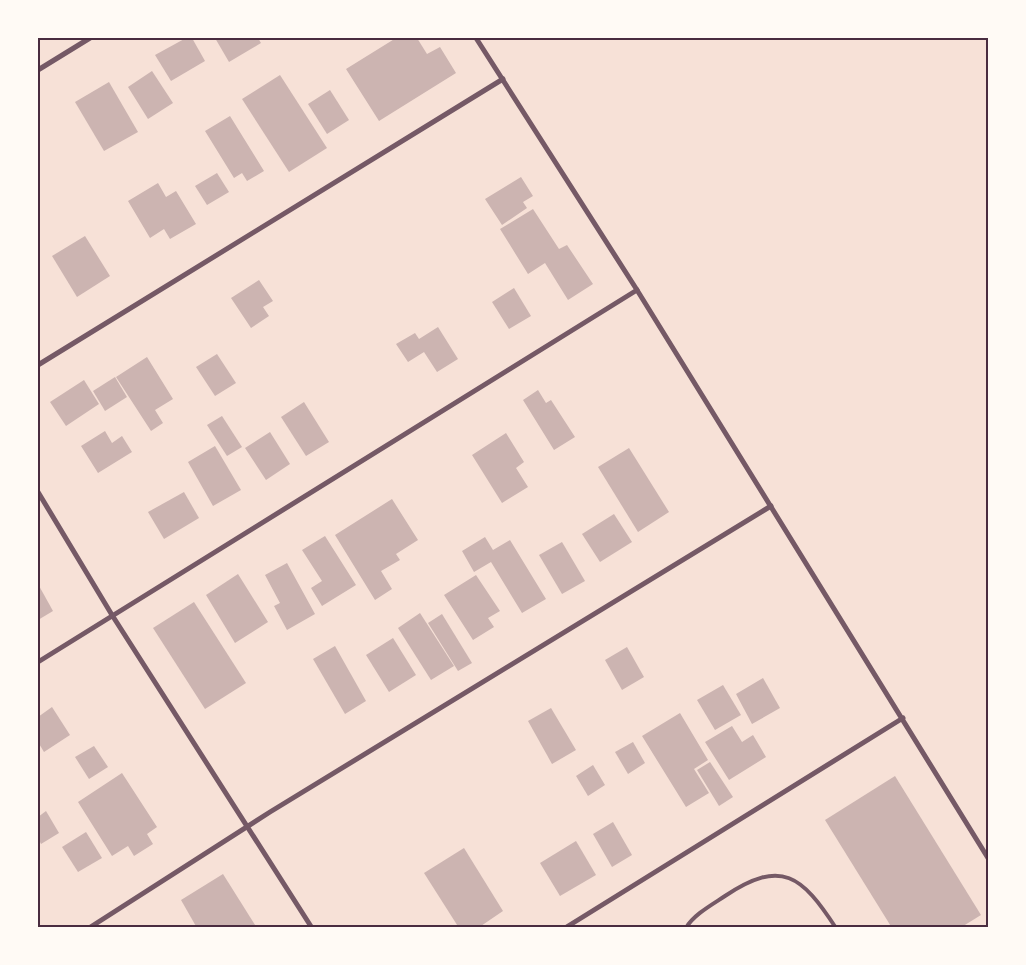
<svg xmlns="http://www.w3.org/2000/svg" width="1026" height="965" viewBox="0 0 1026 965" font-family="Rubik,sans-serif">
	<style>
		.building { fill: #ccb4b1 }
		.lines { fill: none; stroke-linecap: round; stroke-linejoin: round }
		.service { stroke: #755966; stroke-width: 4 }
		.minor { stroke: #755966; stroke-width: 5 }
		.neatline { fill: none; stroke: #4a2c40; stroke-width: 2 }
	</style>
	<rect width="100%" height="100%" fill="#f7e1d7"/>
	<g class="building">
		<path d="M186,38H192L205,61L171,81L155,55Z"/>
		<path d="M215,38H258L261,43L229,62Z"/>
		<path d="M396,38H417L427,54L440,47L456,73L379,121L346,69Z"/>
		<path d="M152,71L173,103L148,119L128,87Z"/>
		<path d="M280,75L327,148L289,172L242,99Z"/>
		<path d="M109,82L138,132L104,151L75,102Z"/>
		<path d="M330,90L349,120L327,134L308,104Z"/>
		<path d="M230,116L264,171L247,181L242,173L234,178L205,131Z"/>
		<path d="M217,173L229,192L207,205L195,186Z"/>
		<path d="M521,177L533,196L523,202L527,208L502,225L485,199Z"/>
		<path d="M158,183L166,197L176,191L196,224L170,239L164,229L150,238L128,201Z"/>
		<path d="M533,209L559,249L567,245L593,284L568,300L545,263L528,274L500,229Z"/>
		<path d="M85,236L110,276L77,297L52,256Z"/>
		<path d="M259,280L273,301L263,307L269,316L251,328L231,298Z"/>
		<path d="M514,288L531,316L509,329L492,302Z"/>
		<path d="M438,327L458,359L437,372L424,352L408,362L396,344L415,333L419,339Z"/>
		<path d="M217,354L236,383L215,396L196,367Z"/>
		<path d="M147,357L173,399L155,410L163,423L151,431L116,377Z"/>
		<path d="M115,377L127,397L105,411L93,391Z"/>
		<path d="M84,380L99,404L66,426L50,402Z"/>
		<path d="M538,390L546,403L551,400L575,437L554,450L523,400Z"/>
		<path d="M304,402L329,442L306,456L281,417Z"/>
		<path d="M222,416L242,447L227,456L207,425Z"/>
		<path d="M105,431L112,443L122,436L132,452L98,473L81,446Z"/>
		<path d="M270,432L290,464L266,480L245,448Z"/>
		<path d="M506,433L524,462L516,468L528,487L502,503L472,455Z"/>
		<path d="M215,446L241,490L213,506L188,462Z"/>
		<path d="M629,448L669,512L638,532L598,467Z"/>
		<path d="M184,492L199,518L164,539L148,512Z"/>
		<path d="M392,499L418,540L396,554L400,560L381,571L392,589L375,600L335,535Z"/>
		<path d="M614,514L632,542L600,562L582,534Z"/>
		<path d="M325,536L356,585L322,606L311,588L322,581L302,550Z"/>
		<path d="M485,537L493,550L510,540L546,599L522,613L491,562L474,572L462,551Z"/>
		<path d="M562,542L585,581L562,594L539,555Z"/>
		<path d="M287,563L315,614L287,630L274,606L280,603L265,575Z"/>
		<path d="M238,574L268,622L235,643L206,595Z"/>
		<path d="M476,575L500,611L488,618L494,627L473,640L444,595Z"/>
		<path d="M38,584L53,611L38,620Z"/>
		<path d="M194,602L246,683L205,709L153,628Z"/>
		<path d="M420,613L454,666L431,680L398,628Z"/>
		<path d="M442,614L472,663L458,671L428,623Z"/>
		<path d="M393,638L416,675L389,692L366,655Z"/>
		<path d="M335,646L366,701L345,714L313,659Z"/>
		<path d="M627,647L644,677L622,690L605,660Z"/>
		<path d="M763,678L780,708L752,724L736,694Z"/>
		<path d="M723,685L741,715L715,730L697,700Z"/>
		<path d="M52,707L70,735L44,752L38,742V717Z"/>
		<path d="M551,708L576,750L552,764L528,721Z"/>
		<path d="M680,713L708,760L694,769L709,793L686,807L642,736Z"/>
		<path d="M732,726L742,742L753,735L766,757L729,780L705,742Z"/>
		<path d="M633,742L645,763L628,774L615,752Z"/>
		<path d="M94,746L108,767L89,779L75,757Z"/>
		<path d="M710,762L733,797L719,806L697,770Z"/>
		<path d="M593,765L605,785L588,796L576,776Z"/>
		<path d="M122,773L157,827L147,834L153,844L134,856L128,846L112,856L78,802Z"/>
		<path d="M895,776L981,915L960,928H892L825,820Z"/>
		<path d="M46,811L59,833L41,844L38,838V817Z"/>
		<path d="M613,822L632,855L612,867L593,834Z"/>
		<path d="M86,832L102,858L78,872L62,847Z"/>
		<path d="M576,841L596,875L560,896L540,863Z"/>
		<path d="M464,848L503,911L478,928H459L424,873Z"/>
		<path d="M223,874L257,928H197L181,900Z"/>
	</g>
	<g class="lines">
		<path class="service" d="M686,928C693,915 713,904 725,896C782,858 802,876 836,928"/>
		<g class="minor">
			<path d="M476,38L637,290L988,858"/>
			<path d="M38,70L90,38"/>
			<path d="M38,365L503,79"/>
			<path d="M38,492L112,615L312,928"/>
			<path d="M38,662L637,290"/>
			<path d="M89,928L270,812L771,506"/>
			<path d="M565,928L903,718"/>
		</g>
	</g>
	<rect width="1026" height="965" fill="none" stroke="#fffaf5" stroke-width="78"/>
	<rect x="39" y="39" width="948" height="887" class="neatline"/>
</svg>
